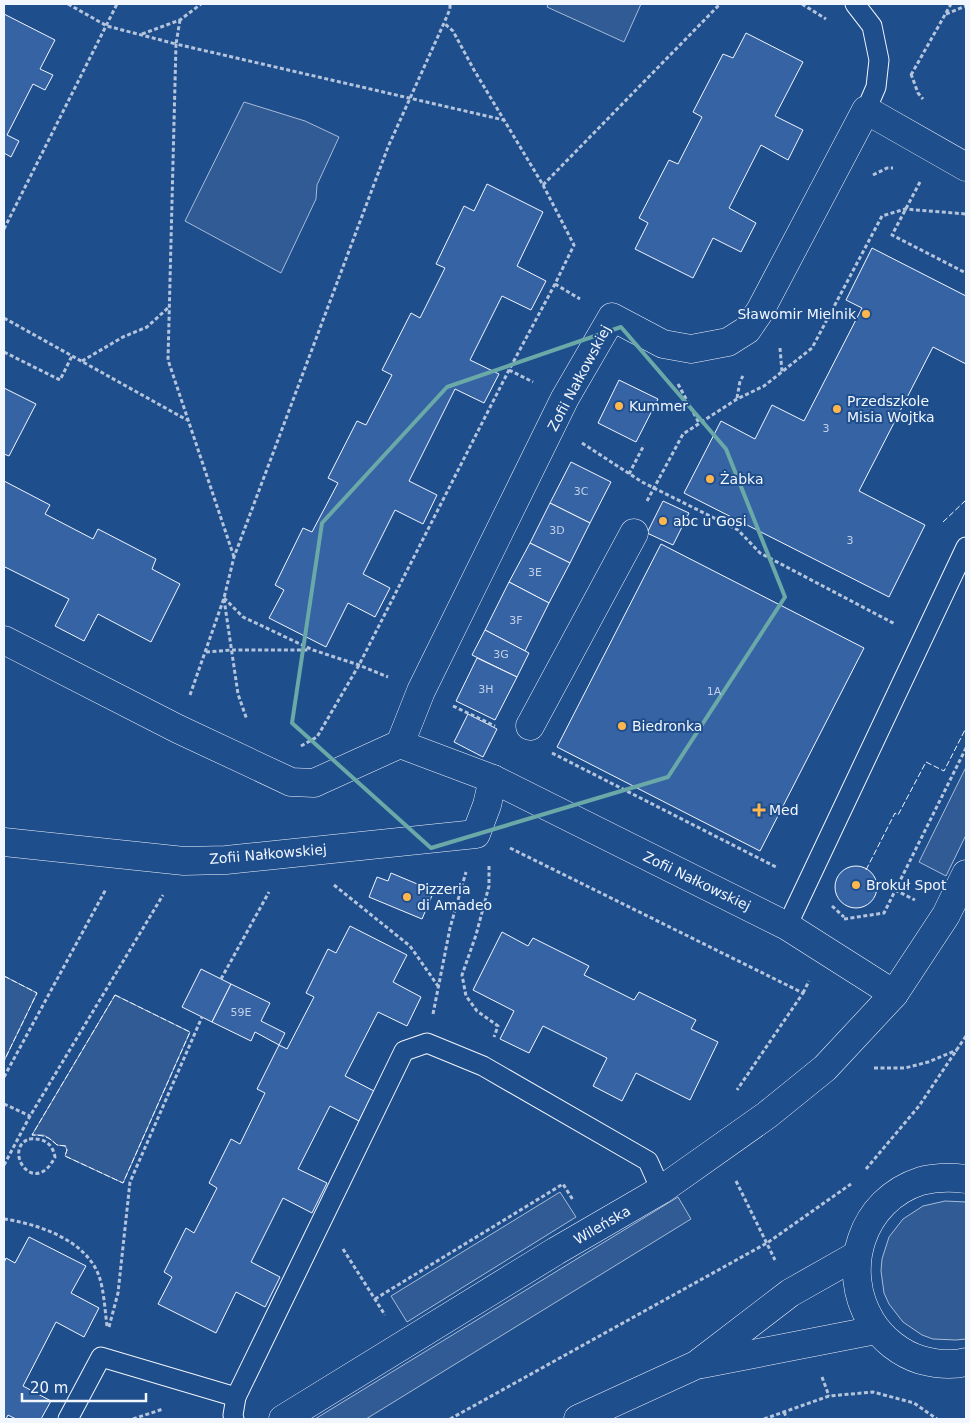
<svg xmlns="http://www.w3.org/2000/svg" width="970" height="1423" viewBox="0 0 970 1423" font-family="'DejaVu Sans',sans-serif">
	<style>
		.built { fill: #305b95; stroke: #a8bbd7 }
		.building { fill: #3563a3; stroke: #f2f6ff }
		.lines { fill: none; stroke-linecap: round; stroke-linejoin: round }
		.service-casing { stroke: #f2f6ff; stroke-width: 21 }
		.pedestrian-casing { stroke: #f2f6ff; stroke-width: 29 }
		.minor-casing { stroke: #f2f6ff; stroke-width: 29 }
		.tertiary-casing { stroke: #f2f6ff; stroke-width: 29 }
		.path { stroke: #b3c4dc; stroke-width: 3; stroke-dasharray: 4 2.5; stroke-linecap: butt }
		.service { stroke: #1f4e8c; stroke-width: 19 }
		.pedestrian { stroke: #1f4e8c; stroke-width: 28 }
		.minor { stroke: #1f4e8c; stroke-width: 28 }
		.tertiary { stroke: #1f4e8c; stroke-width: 28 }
		.fence { stroke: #f2f6ff; stroke-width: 1; stroke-dasharray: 6 2.5; stroke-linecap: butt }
		.marked { fill: none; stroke: #6aa9a8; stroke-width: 4; stroke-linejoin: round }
		.poi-dot { fill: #ffb74d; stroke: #1f4e8c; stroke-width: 2 }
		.labels { text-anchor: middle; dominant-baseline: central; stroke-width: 4; stroke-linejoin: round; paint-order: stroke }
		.number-label { font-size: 11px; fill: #c3d1e8 }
		.poi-label { font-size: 14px; fill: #f2f6ff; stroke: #1f4e8c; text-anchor: start }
		.street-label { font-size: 14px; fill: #f2f6ff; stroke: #1f4e8c }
	</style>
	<rect width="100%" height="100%" fill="#1f4e8c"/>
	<g class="built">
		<path d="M548,4H641L624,42L547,7Z"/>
		<path d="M244,102L305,121L339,137L317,185L316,199L281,273L185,221Z"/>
		<path d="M966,767V835L946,876L919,862Z"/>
		<path d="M4,976L37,993L4,1061Z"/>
		<path d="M115,995L190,1032L123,1183L65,1156L67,1150L65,1146L57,1145L49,1138L43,1135H32Z"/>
		<path d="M560,1192L576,1217L407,1322L391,1296Z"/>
		<path d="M678,1197L691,1219L366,1419H315Z"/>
		<path d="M945,1201L966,1202V1339L956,1340L933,1339L922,1335L903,1322L889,1304L884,1293L881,1271L882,1259L889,1237L903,1219L923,1206Z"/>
	</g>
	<g class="building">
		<path d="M4,14L55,40L40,69L53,75L45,90L33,84L7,135L19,141L11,157L4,153Z"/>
		<path d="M746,33L803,62L775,116L803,130L788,160L761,145L729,208L756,223L741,252L713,238L693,278L635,249L648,223L639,218L669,160L678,164L702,117L693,112L723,54L733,58Z"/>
		<path d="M487,184L543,212L517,266L546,281L531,310L502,296L470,360L499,374L484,403L455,389L409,481L437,495L423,524L395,510L363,574L390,588L375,617L348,603L326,647L269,618L284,590L275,585L303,528L312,532L338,483L328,478L357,421L366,425L392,375L382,370L411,313L420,318L445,268L436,264L464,206L474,211Z"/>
		<path d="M872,248L966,296V364L933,347L859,491L925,525L889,597L684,493L721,421L755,439L772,405L804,421L862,308L846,300Z"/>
		<path d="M619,380L658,399L636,442L598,423Z"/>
		<path d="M4,388L36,404L9,456L4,454Z"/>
		<path d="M571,462L611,482L590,523L550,503Z"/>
		<path d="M4,481L50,505L45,514L93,539L98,529L156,559L152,569L180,584L151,642L98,614L84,641L55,626L69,599L5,567L4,569Z"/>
		<path d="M663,501L689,513L673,545L647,533Z"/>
		<path d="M550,503L590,523L570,563L530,543Z"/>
		<path d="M530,543L570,563L549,603L509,582Z"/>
		<path d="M661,544L864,648L760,851L557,747Z"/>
		<path d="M509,582L549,603L525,651L485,630Z"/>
		<path d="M485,630L529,653L517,677L472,655Z"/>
		<path d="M477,658L517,677L495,720L456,701Z"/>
		<path d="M468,714L497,729L483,757L454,742Z"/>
		<circle cx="856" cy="887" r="21"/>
		<path d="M391,873L434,891L422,919L369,897L377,877L388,881Z"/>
		<path d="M350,926L407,955L393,982L421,997L407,1026L378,1012L345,1076L374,1091L359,1121L330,1106L298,1169L327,1183L312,1213L283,1198L251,1262L280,1277L265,1307L236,1292L216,1333L158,1304L172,1277L164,1272L186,1228L194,1233L217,1188L209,1183L231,1139L240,1144L265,1093L257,1089L279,1045L287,1049L314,997L306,993L328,949L336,953Z"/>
		<path d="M502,932L528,946L533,938L589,966L584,975L634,1000L639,992L696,1020L691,1029L718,1042L690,1100L636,1073L622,1101L593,1086L607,1058L543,1026L529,1053L500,1039L514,1011L473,990Z"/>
		<path d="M201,969L231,984L212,1022L182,1007Z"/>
		<path d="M231,984L270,1003L261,1021L285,1033L279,1045L255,1032L251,1041L212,1022Z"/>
		<path d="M29,1237L86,1266L71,1293L99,1308L84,1337L56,1322L23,1386L51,1401L41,1419H16L8,1415L6,1419H4V1263L6,1258L15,1263Z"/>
	</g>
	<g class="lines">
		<g class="service-casing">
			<g id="service">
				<path d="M855,4L872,26L879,60L876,87L866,110"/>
				<path d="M787,926L966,547"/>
				<path d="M68,1419L101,1357L236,1397"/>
				<path d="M234,1419L233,1415L236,1397L404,1051L427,1043L483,1066L648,1161L661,1190"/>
			</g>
		</g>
		<g class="pedestrian-casing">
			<g id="pedestrian">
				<path d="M530,726L634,533"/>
				<path d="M4,842L184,861L226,860L476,834L487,805L493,779"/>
			</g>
		</g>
		<g class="minor-casing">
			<g id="minor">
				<path d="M4,640L178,729L291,782L314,783L400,744L493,779L787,926L894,994"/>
				<path d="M400,744L421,691L565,398L612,317L663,344L691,349L728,342L747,330L760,311L866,110L966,167"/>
				<path d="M283,1419L556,1251L661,1190L767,1115L825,1068L894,994L946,915L966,874"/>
			</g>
		</g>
		<g class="tertiary-casing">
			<g id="tertiary">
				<path d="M966,1179C951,1177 936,1177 921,1181C861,1200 840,1270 871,1321C882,1339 901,1354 921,1360C936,1364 951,1366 966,1362"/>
				<path d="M702,1364L876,1330"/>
				<path d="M578,1419L696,1365L790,1293L857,1255"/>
			</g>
		</g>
		<g class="path">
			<path d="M68,4L107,26L176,44L180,20"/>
			<path d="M802,4L826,19"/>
			<path d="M946,14L966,6"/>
			<path d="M142,34L180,20L201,4"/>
			<path d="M911,74L918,93L923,99"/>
			<path d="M911,75L951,4"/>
			<path d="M873,175L887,168H893"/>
			<path d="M920,182L892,235L966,273"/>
			<path d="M543,185L720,4"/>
			<path d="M4,229L117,4"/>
			<path d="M555,284L580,299"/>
			<path d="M4,318L187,420"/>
			<path d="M780,348L782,372"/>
			<path d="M4,352L60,380L72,356"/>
			<path d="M82,361L123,337L147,327L169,307"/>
			<path d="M509,370L533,382"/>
			<path d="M678,384L699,423"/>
			<path d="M737,398L740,381L743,376"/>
			<path d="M582,443L642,482L738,530L760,553L895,624"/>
			<path d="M629,474L644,445"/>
			<path d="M647,501L683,434L737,399L764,386L812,348L882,216L905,209L966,214"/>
			<path d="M234,557L168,360L176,44L504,120"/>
			<path d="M224,598L243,617L313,650L359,665L388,677"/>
			<path d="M224,599L238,694L247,720"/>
			<path d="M206,652L231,650H310"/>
			<path d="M190,695L224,598L234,557L388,147L444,23L450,9V4"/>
			<path d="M453,706L495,726"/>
			<path d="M301,746L317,737L359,665L509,370L555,284L574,245L543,185L474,70L453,31L444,23"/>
			<path d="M552,753L778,868"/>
			<path d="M510,848L803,993L737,1090"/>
			<path d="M489,866V886L476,935L462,975L466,996L477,1011L498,1026L494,1037"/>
			<path d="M334,885L410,946L438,986"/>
			<path d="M895,890L915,900"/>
			<path d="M832,906L844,917"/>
			<path d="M844,919L884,913L966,748"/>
			<path d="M221,979L269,892"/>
			<path d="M803,993L809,981"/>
			<path d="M433,1014L450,928L466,872"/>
			<path d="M874,1068H905L928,1062L957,1050"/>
			<path d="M4,1077L106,889"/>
			<path d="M4,1104L30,1116"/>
			<path d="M29,1139C43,1138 52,1142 55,1157C34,1199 2,1149 29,1139Z"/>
			<path d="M4,1165L30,1116L163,895"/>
			<path d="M866,1169L919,1106L966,1036"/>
			<path d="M736,1181L775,1260"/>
			<path d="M4,1219C38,1224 86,1240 99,1276C104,1290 105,1311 107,1326"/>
			<path d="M343,1249L385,1315"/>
			<path d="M375,1299L563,1184L573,1200"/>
			<path d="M109,1327L118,1293L130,1182L202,1017"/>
			<path d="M822,1377L829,1396"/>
			<path d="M784,1412L787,1419"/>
			<path d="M133,1419L163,1409"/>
			<path d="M450,1419L767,1243L851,1184"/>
			<path d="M764,1419L829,1396L873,1392L914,1403L937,1419"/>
		</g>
		<use href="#service" class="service"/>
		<use href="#pedestrian" class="pedestrian"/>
		<use href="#minor" class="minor"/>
		<use href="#tertiary" class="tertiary"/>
		<g class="fence">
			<path d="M943,522L966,500"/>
			<path d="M866,870L895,813L898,815L926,762L944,771L966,728"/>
			<path d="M4,976L37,993L4,1061"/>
			<path d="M115,995L190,1032L123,1183L65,1156L67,1150L66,1146L57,1145C49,1137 44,1135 32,1135Z"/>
		</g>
	</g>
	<path class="marked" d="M621,327L726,449L785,597L668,777L431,848L292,723L322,523L447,387Z"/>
	<g class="poi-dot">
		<circle cx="866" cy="314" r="5"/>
		<circle cx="619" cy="406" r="5"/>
		<circle cx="837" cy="409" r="5"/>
		<circle cx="710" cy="479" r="5"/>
		<circle cx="663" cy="521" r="5"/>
		<circle cx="622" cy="726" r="5"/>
		<path d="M756.5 802.5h5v5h5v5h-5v5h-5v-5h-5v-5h5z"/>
		<circle cx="856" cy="885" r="5"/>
		<circle cx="407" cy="897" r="5"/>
	</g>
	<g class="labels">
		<g class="number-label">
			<text x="826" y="428">3</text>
			<text x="581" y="491">3C</text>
			<text x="557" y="530">3D</text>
			<text x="850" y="540">3</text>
			<text x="535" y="572">3E</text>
			<text x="516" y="620">3F</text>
			<text x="501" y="654">3G</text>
			<text x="486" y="689">3H</text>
			<text x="714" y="691">1A</text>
			<text x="241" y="1012">59E</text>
		</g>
		<g class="poi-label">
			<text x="856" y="314" text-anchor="end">Sławomir Mielnik</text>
			<text x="847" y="401">Przedszkole<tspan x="847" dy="16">Misia Wojtka</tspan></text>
			<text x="629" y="406">Kummer</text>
			<text x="720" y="479">Żabka</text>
			<text x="673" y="521">abc u Gosi</text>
			<text x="632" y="726">Biedronka</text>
			<text x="769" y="810">Med</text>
			<text x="866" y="885">Brokuł Spot</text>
			<text x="417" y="889">Pizzeria<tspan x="417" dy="16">di Amadeo</tspan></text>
		</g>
		<g class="street-label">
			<text transform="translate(579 378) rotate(-62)">Zofii Nałkowskiej</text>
			<text transform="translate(268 854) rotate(-5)">Zofii Nałkowskiej</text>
			<text transform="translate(697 881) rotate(26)">Zofii Nałkowskiej</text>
			<text transform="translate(602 1225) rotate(-30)">Wileńska</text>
		</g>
	</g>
	<rect width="970" height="1423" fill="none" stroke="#f2f6ff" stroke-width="10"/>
	<path d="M22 1393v8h124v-8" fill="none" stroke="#f2f6ff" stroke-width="2.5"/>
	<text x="30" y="1393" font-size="15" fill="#f2f6ff" stroke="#1f4e8c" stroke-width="4" paint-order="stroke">20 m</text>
</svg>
